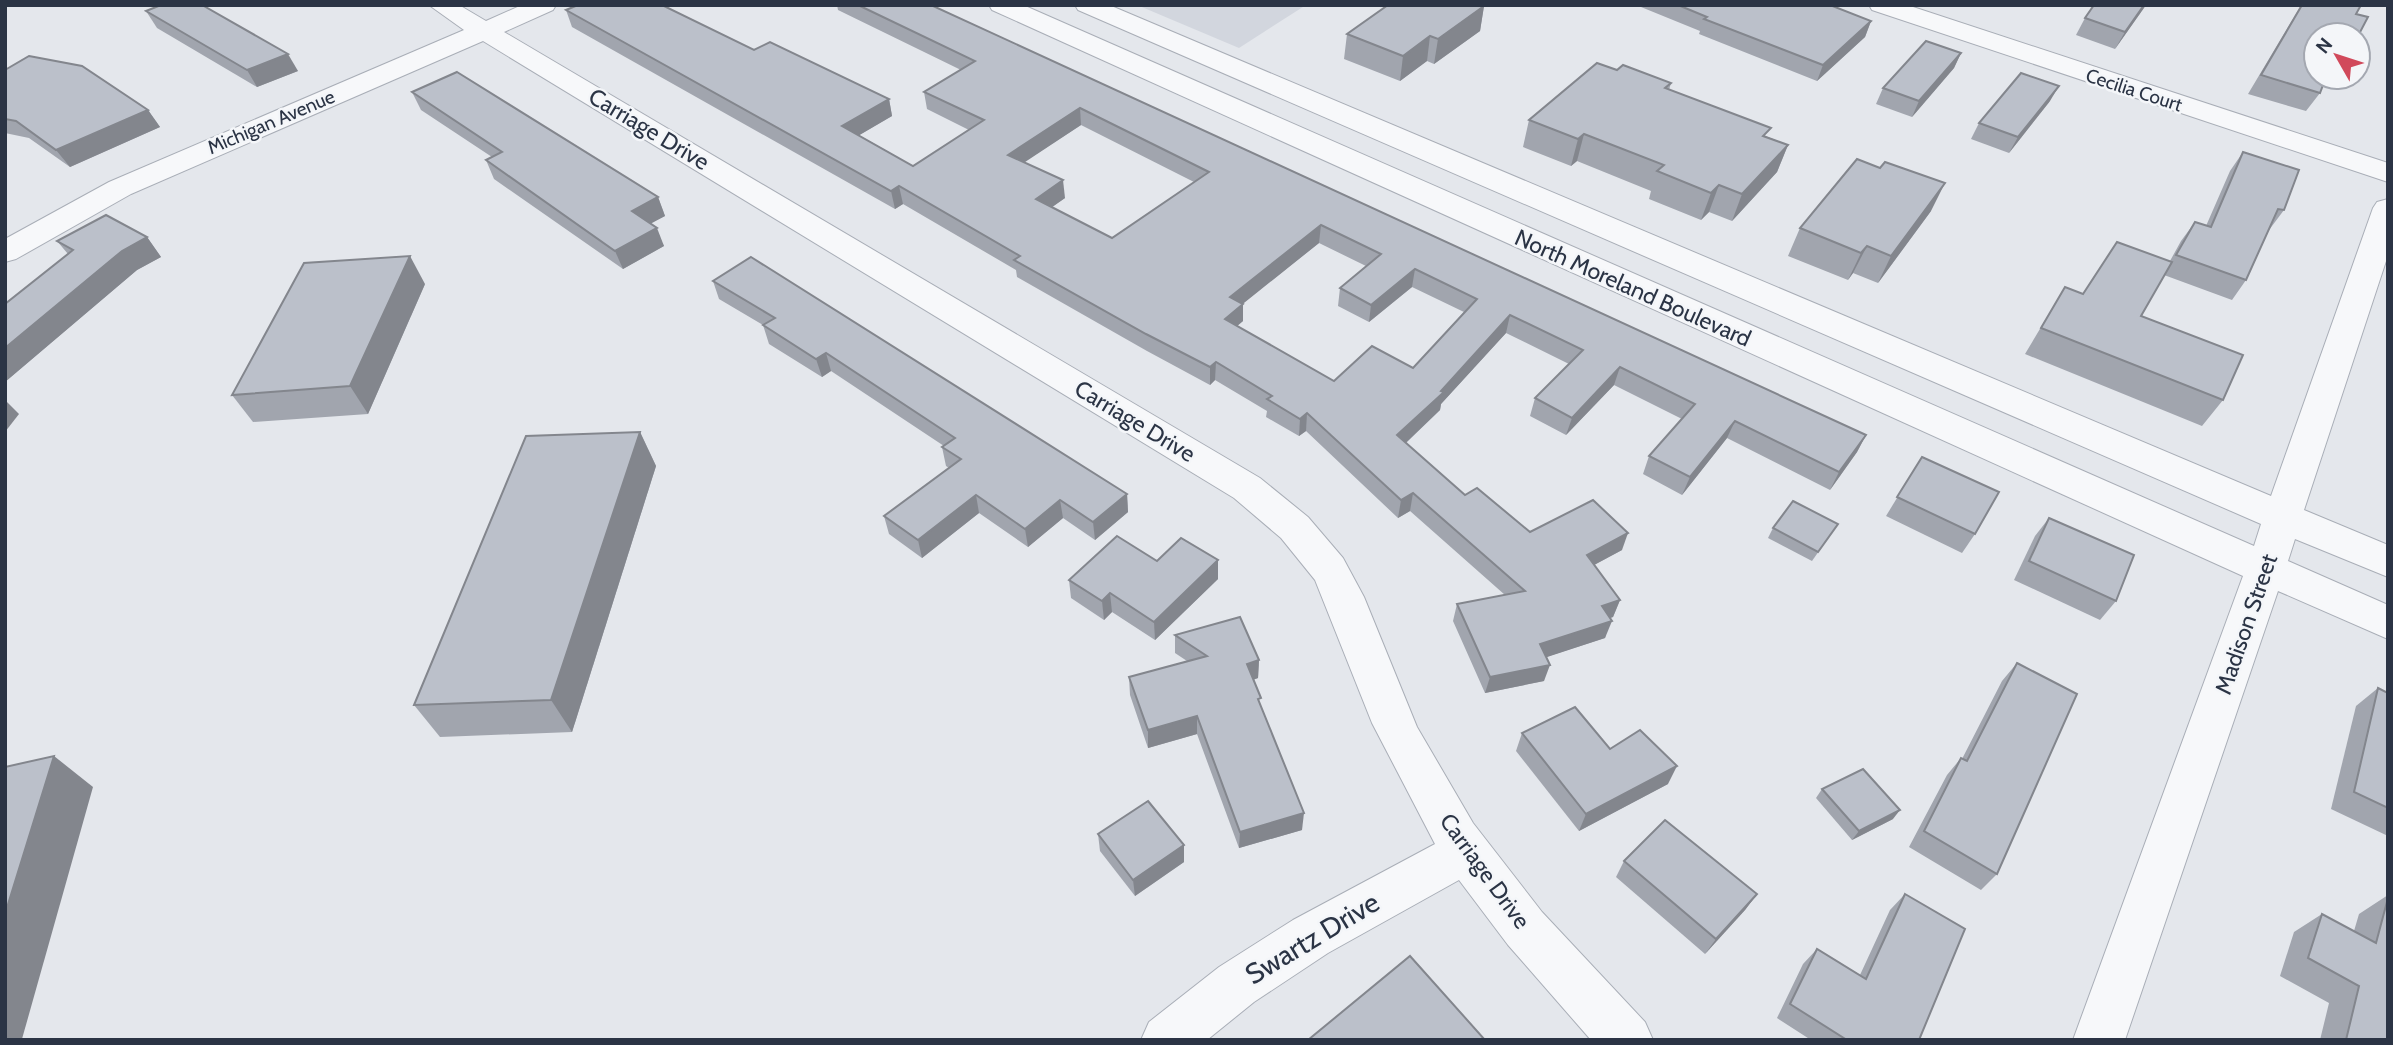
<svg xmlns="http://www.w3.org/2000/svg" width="2393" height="1045" viewBox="0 0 2393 1045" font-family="Cabin,sans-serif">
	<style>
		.built { fill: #d2d6de }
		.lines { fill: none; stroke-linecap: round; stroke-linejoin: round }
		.minor-casing { stroke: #a9aeb7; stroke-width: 2 }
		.tertiary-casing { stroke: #a9aeb7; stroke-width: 2 }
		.minor { fill: #f7f8fa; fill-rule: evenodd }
		.tertiary { fill: #f7f8fa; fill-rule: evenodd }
		.wall { fill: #a1a5ae; fill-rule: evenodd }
		.shaded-wall { fill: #83868d }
		.building { fill: #bbc0ca; stroke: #83868d; stroke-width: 2; fill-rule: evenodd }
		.labels { text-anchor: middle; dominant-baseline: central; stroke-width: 5; stroke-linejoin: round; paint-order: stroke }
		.far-street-label { font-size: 19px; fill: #2b3445; stroke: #f4f6f9 }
		.street-label { font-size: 23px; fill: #2b3445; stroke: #f4f6f9 }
		.near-street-label { font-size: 28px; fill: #2b3445; stroke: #f4f6f9 }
	</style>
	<rect width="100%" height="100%" fill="#e4e7ec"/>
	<path class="built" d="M1137,5H1306L1239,48Z"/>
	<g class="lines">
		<g class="minor-casing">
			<g id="minor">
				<path d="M429,5H459L486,21L522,5H556L553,10L504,32L1260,478L1308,517L1343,558L1364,597L1417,727L1473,823L1542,912L1645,1022L1653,1040H1591L1508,945L1459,880L1328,953L1254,1002L1207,1040H1141L1149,1022L1219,967L1293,920L1435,844L1372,723L1315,580L1281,538L1234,498L483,41L131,194L16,259L5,262V239L109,182L464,30Z"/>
				<path d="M1869,5H1907L2388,163V182L1872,10Z"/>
			</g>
		</g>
		<g class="tertiary-casing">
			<path id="tertiary" d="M989,5H1023L2254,546L2261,524L1078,10L1075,5H1109L2271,496L2373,208L2377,202L2388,199V255L2304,510L2388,545V577L2295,539L2288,561L2388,605V639L2278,591L2125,1040H2073L2243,576L992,10Z"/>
		</g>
		<use href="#minor" class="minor"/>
		<use href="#tertiary" class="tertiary"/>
	</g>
	<g class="wall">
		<path d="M837,5H931L1866,435L1857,452L1830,490L1727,438L1682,495L1643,474L1649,456L1682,419L1614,385L1566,435L1530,416L1535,398L1569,364L1506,333L1441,404L1440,410L1406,443L1465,495L1530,532L1622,550L1594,565L1620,600L1613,617L1610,618L1605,638L1546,657L1544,681L1485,693L1453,621L1457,604L1505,595L1410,511L1398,518L1306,431L1299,436L1266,417L1267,411L1215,380L1210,385L1147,351L1017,277L1016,270L903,204L895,209L572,27L566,10L754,50L889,99L892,116L859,135L913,166L969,130L927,109L924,92L961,70L838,10ZM1081,125L1194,182L1112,238L1052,207L1065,198L1024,162ZM1319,243L1366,266L1340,288L1338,306L1369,322L1412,287L1464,312L1413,368L1334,381L1237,326L1243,321V303Z"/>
		<path d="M1642,5H1830L1871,21L1865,37L1817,81L1699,34L1700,31L1641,7Z"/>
		<path d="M2146,5L2115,49L2076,35L2085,18Z"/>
		<path d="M2295,5H2361L2316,35V77H2333L2332,79L2326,77L2320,93L2306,111L2248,94L2300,7Z"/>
		<path d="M1484,6L1480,31L1434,64L1427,61L1400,81L1344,59L1347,34Z"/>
		<path d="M146,11L298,71L257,87L157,28Z"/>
		<path d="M1961,53L1954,68L1912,117L1876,104L1883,88Z"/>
		<path d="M5,70L148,110L160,127L70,167L29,138L5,133Z"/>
		<path d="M1617,70L1671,83L1669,90L1768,137L1788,145L1777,172L1732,221L1709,212L1701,220L1649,199L1651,191L1577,161L1571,166L1523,147L1529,120Z"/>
		<path d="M412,92L658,197L665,216L650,223L664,246L623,269L494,179L486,160L492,157L421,110Z"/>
		<path d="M2050,101L2009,153L1971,139L1979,123Z"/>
		<path d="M2243,152L2284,210L2269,230L2246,280L2232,300L2164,275L2141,316L2223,400L2202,426L2025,354L2065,287L2083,294L2170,261L2181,241L2195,222L2206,226L2230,171Z"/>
		<path d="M1931,211L1878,283L1853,273L1848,280L1788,256L1800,228Z"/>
		<path d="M147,237L161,257L137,270L5,382V304L68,254L57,241Z"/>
		<path d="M713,281L1127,494L1128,512L1095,540L1063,518L1028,547L979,513L922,558L889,534L884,516L949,468L946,466L942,447L944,446L831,371L822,377L769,344L763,325L719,299Z"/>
		<path d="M425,284L368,414L253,422L232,395Z"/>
		<path d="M640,432L656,466L572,732L440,737L414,705Z"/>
		<path d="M1922,457L1975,534L1962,553L1886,516Z"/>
		<path d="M2049,518L2116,601L2100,620L2014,580L2035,536Z"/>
		<path d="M1838,524L1812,561L1768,538L1773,528Z"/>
		<path d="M1157,561L1218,579L1155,640L1112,612L1104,620L1071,598L1069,580Z"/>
		<path d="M1175,635L1259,660L1258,678L1253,680L1261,707L1302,830L1239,848L1197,734L1148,748L1130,695L1129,677L1187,661L1175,653Z"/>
		<path d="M2017,663L1997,874L1981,890L1909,847L1947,775L1961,758L1962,759L2002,681Z"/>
		<path d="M2378,688L2388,693V836L2331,809L2356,706Z"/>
		<path d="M1522,733L1610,749L1668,784L1579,831L1516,751Z"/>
		<path d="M1822,789L1893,819L1852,840L1816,798Z"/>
		<path d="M1098,834L1184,845V862L1135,896L1100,851Z"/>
		<path d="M1624,861L1757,894L1745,910L1705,954L1616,877Z"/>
		<path d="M1905,894L1919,1040H1811L1777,1018L1803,964L1817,949L1860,975L1890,910Z"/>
		<path d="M2388,895V1040H2320L2329,1003L2280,976L2294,932L2322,914L2354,931L2359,914Z"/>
	</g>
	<g class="shaded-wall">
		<path d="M2144,5H2146L2115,49L2125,32Z"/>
		<path d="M1484,6L1480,31L1434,64L1438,39Z"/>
		<path d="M1871,21L1865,37L1817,81L1823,65Z"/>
		<path d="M1430,36L1427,61L1400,81L1403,56Z"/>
		<path d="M1961,53L1954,68L1912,117L1919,101Z"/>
		<path d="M288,54L298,71L257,87L247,70Z"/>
		<path d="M2059,86L2050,101L2009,153L2018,137Z"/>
		<path d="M889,99L892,116L846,143L842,126Z"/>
		<path d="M1080,108L1081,125L1010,172L1008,155Z"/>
		<path d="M148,110L160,127L70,167L56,150Z"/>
		<path d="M1584,134L1577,161L1571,166L1578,139Z"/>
		<path d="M1788,145L1777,172L1732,221L1742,194Z"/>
		<path d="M1063,180L1065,198L1038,217L1036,199Z"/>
		<path d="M1945,183L1931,211L1878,283L1891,256Z"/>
		<path d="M1719,185L1709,212L1701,220L1711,193Z"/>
		<path d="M899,186L903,204L895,209L891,191Z"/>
		<path d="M658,197L665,216L639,230L632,211Z"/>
		<path d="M1321,225L1319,243L1229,315L1230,297Z"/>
		<path d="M657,228L664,246L623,269L615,251Z"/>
		<path d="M147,237L161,257L137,270L5,382V348L122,251Z"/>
		<path d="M1867,246L1853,273L1848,280L1861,253Z"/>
		<path d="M410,256L425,284L368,414L350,386Z"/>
		<path d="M1415,269L1412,287L1369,322L1371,305Z"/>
		<path d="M1243,304V321L1224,337L1225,319Z"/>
		<path d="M1510,315L1506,333L1441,404L1440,410L1395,453L1397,435Z"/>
		<path d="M826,353L831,371L822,377L816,359Z"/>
		<path d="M1216,362L1215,380L1210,385V367Z"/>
		<path d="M1620,367L1614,385L1566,435L1572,418Z"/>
		<path d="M5,400L19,414L5,432Z"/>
		<path d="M1307,413L1306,431L1299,436L1300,419Z"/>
		<path d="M1735,421L1727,438L1682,495L1690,477Z"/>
		<path d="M640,432L656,466L572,732L551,700Z"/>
		<path d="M1866,435L1857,452L1830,490L1839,472Z"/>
		<path d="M1413,493L1410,511L1398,518L1401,500Z"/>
		<path d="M1127,494L1128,512L1095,540L1093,522Z"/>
		<path d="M976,495L979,513L922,558L918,540Z"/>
		<path d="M1060,500L1063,518L1028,547L1025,529Z"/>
		<path d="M1628,533L1622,550L1581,572L1587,555Z"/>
		<path d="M1218,560V579L1155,640L1154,622Z"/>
		<path d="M1110,593L1112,612L1104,620L1102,601Z"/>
		<path d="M1620,600L1613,617L1595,623L1602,606Z"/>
		<path d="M1612,621L1605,638L1535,661L1540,644Z"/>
		<path d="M1259,660L1258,678L1246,682L1247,664Z"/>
		<path d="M1550,665L1544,681L1485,693L1490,677Z"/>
		<path d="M1197,716V734L1148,748V730Z"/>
		<path d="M54,756L93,787L22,1039L5,1040V914Z"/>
		<path d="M1677,766L1668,784L1579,831L1586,814Z"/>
		<path d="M1900,810L1893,819L1852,840L1859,831Z"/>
		<path d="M1304,813L1302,830L1239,848L1240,832Z"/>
		<path d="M1184,845V862L1135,896L1133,880Z"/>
		<path d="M1757,894L1745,910L1705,954L1716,939Z"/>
	</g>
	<g class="building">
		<path d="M161,5H202L288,54L247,70L146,11Z"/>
		<path d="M578,5H662L754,50L770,42L889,99L842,126L913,166L984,120L924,92L975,61L858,5H931L1866,435L1839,472L1735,421L1690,477L1649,456L1695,404L1620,367L1572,418L1535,398L1583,350L1510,315L1441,391L1444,392L1397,435L1465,495L1477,488L1530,532L1593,500L1628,533L1587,555L1620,600L1602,606L1612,621L1540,644L1550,665L1490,677L1457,604L1525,591L1413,493L1401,500L1307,413L1300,419L1267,399L1272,396L1216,362L1210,367L1146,334L1014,260L1020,256L899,186L891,191L566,10ZM1080,108L1209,172L1112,238L1036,199L1063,180L1008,155ZM1321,225L1381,254L1340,288L1371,305L1415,269L1477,299L1413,368L1372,346L1334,381L1225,319L1243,304L1230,297Z"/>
		<path d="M1388,5H1482L1484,6L1438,39L1430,36L1403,56L1347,34Z"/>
		<path d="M1678,5H1830L1871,21L1823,65L1704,19L1707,17Z"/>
		<path d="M2094,5H2144L2125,32L2085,18Z"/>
		<path d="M2302,5H2361L2356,14L2368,17L2358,36L2316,35V77H2326L2320,93L2261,75Z"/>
		<path d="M1926,41L1961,53L1919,101L1883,88Z"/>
		<path d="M29,56L82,66L148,110L56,150L16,121L5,119V70Z"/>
		<path d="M1597,63L1617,70L1623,65L1671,83L1665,88L1771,128L1763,136L1788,145L1742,194L1719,185L1711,193L1657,171L1664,165L1584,134L1578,139L1529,120Z"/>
		<path d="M457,72L658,197L632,211L657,228L615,251L486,160L502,152L412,92Z"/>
		<path d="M2021,73L2059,86L2018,137L1979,123Z"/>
		<path d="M2243,152L2299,170L2284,210L2278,209L2246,280L2176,255L2195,222L2211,227Z"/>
		<path d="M1857,159L1880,168L1885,162L1945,183L1891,256L1867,246L1861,253L1800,228Z"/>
		<path d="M106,215L147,237L122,251L5,348V304L73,250L57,241Z"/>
		<path d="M2117,242L2172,262L2141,316L2243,355L2223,400L2041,328L2065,287L2083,294Z"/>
		<path d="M410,256L350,386L232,395L304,263Z"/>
		<path d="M751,257L1127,494L1093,522L1060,500L1025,529L976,495L918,540L884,516L961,459L942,447L955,438L826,353L816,359L763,325L775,318L713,281Z"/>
		<path d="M640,432L551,700L414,705L526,436Z"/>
		<path d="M1922,457L1999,492L1975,534L1897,497Z"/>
		<path d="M1793,501L1838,524L1818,552L1773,528Z"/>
		<path d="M2049,518L2134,555L2116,601L2029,561Z"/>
		<path d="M1117,536L1157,561L1181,538L1218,560L1154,622L1110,593L1102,601L1069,580Z"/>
		<path d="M1240,617L1259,660L1247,664L1261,698L1258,699L1304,813L1240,832L1197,716L1148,730L1129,677L1207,656L1175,635Z"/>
		<path d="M2017,663L2077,694L1997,874L1924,831L1961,758L1967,761Z"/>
		<path d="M2378,688L2388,693V808L2354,792Z"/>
		<path d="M1575,707L1610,749L1640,730L1677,766L1586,814L1522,733Z"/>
		<path d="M54,756L5,914V767Z"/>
		<path d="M1863,769L1900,810L1859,831L1822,789Z"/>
		<path d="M1148,801L1184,845L1133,880L1098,834Z"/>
		<path d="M1665,820L1757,894L1716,939L1624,861Z"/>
		<path d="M1905,894L1965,929L1919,1040H1847L1790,1004L1817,949L1866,979Z"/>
		<path d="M2388,898V1040H2346L2359,986L2308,958L2322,914L2376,943Z"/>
		<path d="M1410,956L1485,1040H1308Z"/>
	</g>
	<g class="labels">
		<g class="far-street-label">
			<text transform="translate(2134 90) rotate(18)">Cecilia Court</text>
			<text transform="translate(271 122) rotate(-23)">Michigan Avenue</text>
		</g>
		<g class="street-label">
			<text transform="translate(649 129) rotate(31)">Carriage Drive</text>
			<text transform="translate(1633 288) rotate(24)">North Moreland Boulevard</text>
			<text transform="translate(1135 421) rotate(31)">Carriage Drive</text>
			<text transform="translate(2246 624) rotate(-71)">Madison Street</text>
			<text transform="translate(1485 871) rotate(54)">Carriage Drive</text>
		</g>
		<g class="near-street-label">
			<text transform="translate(1312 938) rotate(-31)">Swartz Drive</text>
		</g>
	</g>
	<rect width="2393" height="1045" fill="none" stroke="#2b3445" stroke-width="14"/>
	<g transform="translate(2337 56) rotate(309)"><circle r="33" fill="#f4f6f9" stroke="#a4a8b1" stroke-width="2"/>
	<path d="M0-5L12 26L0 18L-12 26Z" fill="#d1495b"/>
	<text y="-10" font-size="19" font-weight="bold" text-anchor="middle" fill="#2b3445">N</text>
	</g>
</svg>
